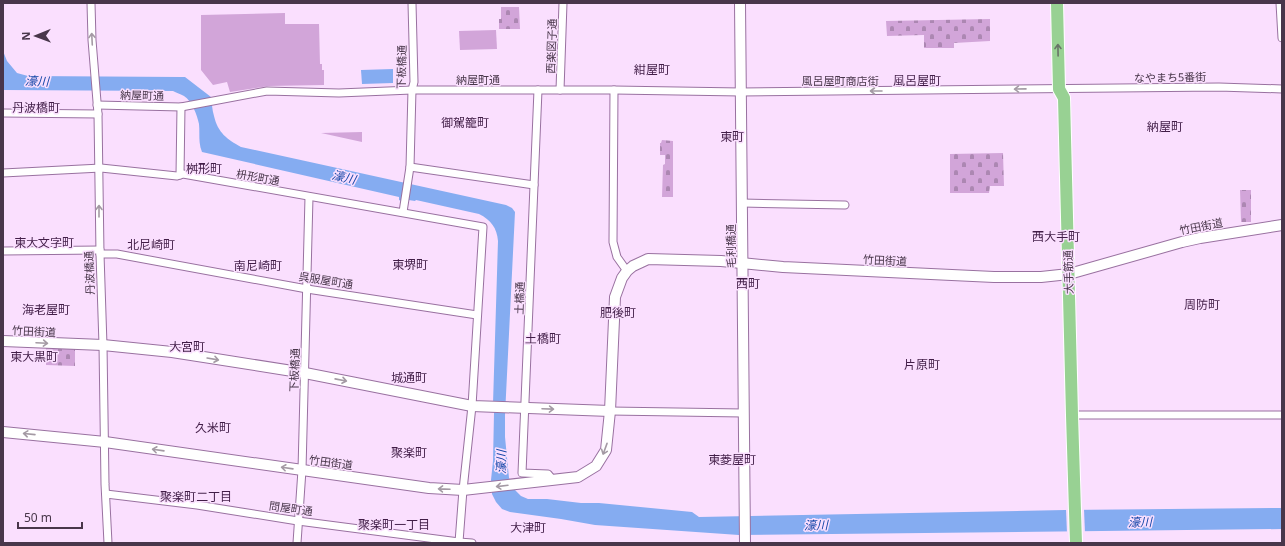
<svg xmlns="http://www.w3.org/2000/svg" width="1285" height="546" viewBox="0 0 1285 546" font-family="'Noto Sans','Noto Sans JP',sans-serif">
	<style>
		.cemetery { fill: url(#cemetery-stones) }
		.park { fill: #d2a5d9 }
		.water { fill: #85acf1 }
		.pier { fill: #fadffe }
		.lines { fill: none; stroke-linecap: round; stroke-linejoin: round }
		.street-casing { stroke: #9971a0; stroke-width: 9 }
		.secondary-casing { stroke: #9971a0; stroke-width: 12 }
		.primary-casing { stroke: #fff; stroke-width: 14 }
		.street { stroke: #fff; stroke-width: 7 }
		.secondary { stroke: #fff; stroke-width: 10 }
		.primary { stroke: #98d193; stroke-width: 12 }
		.oneway { stroke: #a49aa4 }
		.oneway2 { stroke: #687467 }
		.labels { text-anchor: middle; dominant-baseline: central; stroke-width: 3; stroke-linejoin: round; paint-order: stroke }
		.street-label { font-size: 11px; fill: #48364a; stroke: #fadffe }
		.neighbourhood-label { font-size: 12px; fill: #411d47; stroke: #fadffe }
		.water-label { font-size: 12px; font-style: italic; fill: #1346a8; stroke: #fadffe }
	</style>
	<defs>
		<pattern id="cemetery-stones" width="16" height="16" patternUnits="userSpaceOnUse"><rect width="16" height="16" fill="#d2a5d9"/><path d="M2 7V4a2 2 0 0 1 4 0v3zM10 15v-3a2 2 0 0 1 4 0v3z" fill="#ac87b2"/></pattern>
	</defs>
	<rect width="100%" height="100%" fill="#fadffe"/>
	<g class="cemetery">
		<path d="M501,7H519L520,29H499V19H501Z"/>
		<path d="M990,19V41L954,43V48H924V35L887,36L886,21Z"/>
		<path d="M662,140L673,141V197H662L663,165L665,164V155H660V143H661Z"/>
		<path d="M1003,153L1004,186H990L989,193H950V154Z"/>
		<path d="M1240,190H1251V222H1241Z"/>
		<path d="M46,346L75,347V366L46,365Z"/>
	</g>
	<g class="park">
		<path d="M285,13V24H319L320,64H322V70H324V85L269,86L230,92L227,82L213,85L201,70V15Z"/>
		<path d="M496,30L497,49L460,50L459,31Z"/>
		<path d="M362,132V142L321,133Z"/>
	</g>
	<g class="water">
		<path d="M3,51L7,61L17,73L28,76L181,77H185L211,97C212,103 212,110 214,116C218,133 227,139 241,147L506,205L512,208L515,212L505,415V437L509,478L515,490L521,496L528,499H547L581,503H599L692,512L699,517L1065,510L1282,508V529L739,535L595,525L561,519L510,512L502,509L496,502L492,494L491,480L493,461L494,413L493,404L498,241C497,228 491,220 479,214L416,200L415,201L402,199L401,201L399,200V197L202,152C198,142 200,134 199,124C197,115 192,101 184,96C181,94 176,93 173,91L3,90Z"/>
		<path d="M393,69V83L362,84L361,70Z"/>
	</g>
	<path class="pier" d="M1066,508L1084,509L1085,534H1067Z"/>
	<g class="lines">
		<g class="street-casing">
			<g id="street">
				<path d="M91,3L92,40L98,114L100,254L103,345L105,484L108,543"/>
				<path d="M1280,3L1282,38"/>
				<path d="M538,90L522,473L548,474L553,480"/>
				<path d="M560,90L563,3"/>
				<path d="M614,90L613,242L617,257L627,271"/>
				<path d="M97,105L181,107L267,91L339,93L412,90H614L741,92L1219,87L1282,89"/>
				<path d="M3,113L98,114"/>
				<path d="M410,167L534,185"/>
				<path d="M3,173L101,168L177,176L183,174L483,227L472,406L463,490L459,542"/>
				<path d="M180,175L181,107"/>
				<path d="M742,203L845,205"/>
				<path d="M403,212L410,167L412,90L414,82L412,3"/>
				<path d="M3,251L100,250"/>
				<path d="M100,254H117L307,289L477,315"/>
				<path d="M610,411L743,413"/>
				<path d="M1072,415H1282"/>
				<path d="M106,494L197,505L298,521L459,542L472,543"/>
				<path d="M297,543L302,470L309,197"/>
			</g>
		</g>
		<g class="secondary-casing">
			<g id="secondary">
				<path d="M740,3L745,543"/>
				<path d="M3,341L103,345L172,352L305,373L472,406L610,411"/>
				<path d="M3,432L105,442L429,488L463,490L578,477L596,466L606,450L610,411L615,297L622,278L627,271L633,266L648,259L721,261L783,267L994,277H1041L1069,274L1182,242L1200,238L1282,225"/>
			</g>
		</g>
		<g class="primary-casing">
			<path id="primary" d="M1057,3L1059,89L1064,98L1072,415L1076,543"/>
		</g>
		<use href="#street" class="street"/>
		<use href="#secondary" class="secondary"/>
		<use href="#primary" class="primary"/>
	</g>
	<defs><path id="oneway-shaft" d="M-6 0H5M1.5-3L5.5 0L1.5 3" fill="none" stroke-width="1.6" stroke-linecap="round" stroke-linejoin="round"/></defs>
	<g class="oneway">
		<use href="#oneway-shaft" transform="translate(92 39) rotate(-93)"/>
		<use href="#oneway-shaft" transform="translate(1020 89) rotate(179)"/>
		<use href="#oneway-shaft" transform="translate(876 91) rotate(180)"/>
		<use href="#oneway-shaft" transform="translate(99 211) rotate(-90)"/>
		<use href="#oneway-shaft" transform="translate(42 343) rotate(3)"/>
		<use href="#oneway-shaft" transform="translate(213 359) rotate(10)"/>
		<use href="#oneway-shaft" transform="translate(341 380) rotate(11)"/>
		<use href="#oneway-shaft" transform="translate(548 409) rotate(2)"/>
		<use href="#oneway-shaft" transform="translate(29 434) rotate(-174)"/>
		<use href="#oneway-shaft" transform="translate(605 449) rotate(110)"/>
		<use href="#oneway-shaft" transform="translate(158 450) rotate(-172)"/>
		<use href="#oneway-shaft" transform="translate(287 468) rotate(-172)"/>
		<use href="#oneway-shaft" transform="translate(502 486) rotate(173)"/>
		<use href="#oneway-shaft" transform="translate(444 489) rotate(-178)"/>
	</g>
	<use class="oneway2" href="#oneway-shaft" transform="translate(1058 50) rotate(-91)"/>
	<g class="labels">
		<g class="street-label">
			<text transform="translate(551 46) rotate(-88)">西楽図子通</text>
			<text transform="translate(401 67) rotate(-89)">下板橋通</text>
			<text transform="translate(1170 77) rotate(-1)">なやまち5番街</text>
			<text x="478" y="79">納屋町通</text>
			<text x="840" y="80">風呂屋町商店街</text>
			<text transform="translate(142 95) rotate(1)">納屋町通</text>
			<text transform="translate(258 177) rotate(10)">枡形町通</text>
			<text transform="translate(1201 226) rotate(-11)">竹田街道</text>
			<text transform="translate(730 246) rotate(-90)">毛利橋通</text>
			<text transform="translate(885 260) rotate(3)">竹田街道</text>
			<text transform="translate(1068 272) rotate(-91)">大手筋通</text>
			<text transform="translate(89 273) rotate(-92)">丹波橋通</text>
			<text transform="translate(326 280) rotate(9)">呉服屋町通</text>
			<text transform="translate(519 298) rotate(-88)">土橋通</text>
			<text transform="translate(34 331) rotate(3)">竹田街道</text>
			<text transform="translate(294 370) rotate(-88)">下板橋通</text>
			<text transform="translate(331 462) rotate(8)">竹田街道</text>
			<text transform="translate(291 508) rotate(8)">問屋町通</text>
		</g>
		<g class="neighbourhood-label">
			<text x="652" y="69">紺屋町</text>
			<text x="917" y="80">風呂屋町</text>
			<text x="36" y="107">丹波橋町</text>
			<text x="465" y="122">御駕籠町</text>
			<text x="1165" y="126">納屋町</text>
			<text x="732" y="136">東町</text>
			<text x="204" y="168">桝形町</text>
			<text x="1056" y="236">西大手町</text>
			<text x="44" y="242">東大文字町</text>
			<text x="151" y="244">北尼崎町</text>
			<text x="410" y="264">東堺町</text>
			<text x="258" y="265">南尼崎町</text>
			<text x="748" y="283">西町</text>
			<text x="1202" y="304">周防町</text>
			<text x="46" y="309">海老屋町</text>
			<text x="618" y="312">肥後町</text>
			<text x="543" y="338">土橋町</text>
			<text x="187" y="346">大宮町</text>
			<text x="34" y="356">東大黒町</text>
			<text x="922" y="364">片原町</text>
			<text x="409" y="377">城通町</text>
			<text x="213" y="427">久米町</text>
			<text x="409" y="452">聚楽町</text>
			<text x="732" y="459">東菱屋町</text>
			<text x="196" y="496">聚楽町二丁目</text>
			<text x="394" y="524">聚楽町一丁目</text>
			<text x="528" y="527">大津町</text>
		</g>
		<g class="water-label">
			<text transform="translate(37 81) rotate(2)">濠川</text>
			<text transform="translate(344 177) rotate(13)">濠川</text>
			<text transform="translate(501 462) rotate(-89)">濠川</text>
			<text transform="translate(1140 522) rotate(-1)">濠川</text>
			<text transform="translate(816 525) rotate(-1)">濠川</text>
		</g>
	</g>
	<rect width="1285" height="546" fill="none" stroke="#48364a" stroke-width="8"/>
	<g transform="translate(36 36) rotate(269)" stroke="#fadffe" stroke-width="3" paint-order="stroke">
	<path d="M0-3L7 15L0 10L-7 15Z" fill="#48364a"/>
	<text y="-6" font-size="11" font-weight="bold" text-anchor="middle" fill="#48364a">N</text>
	</g>
	<path d="M18 522v6h64v-6" fill="none" stroke="#48364a" stroke-width="2"/>
	<text x="24" y="522" font-size="12" fill="#48364a" stroke="#fadffe" stroke-width="3" paint-order="stroke">50 m</text>
</svg>
